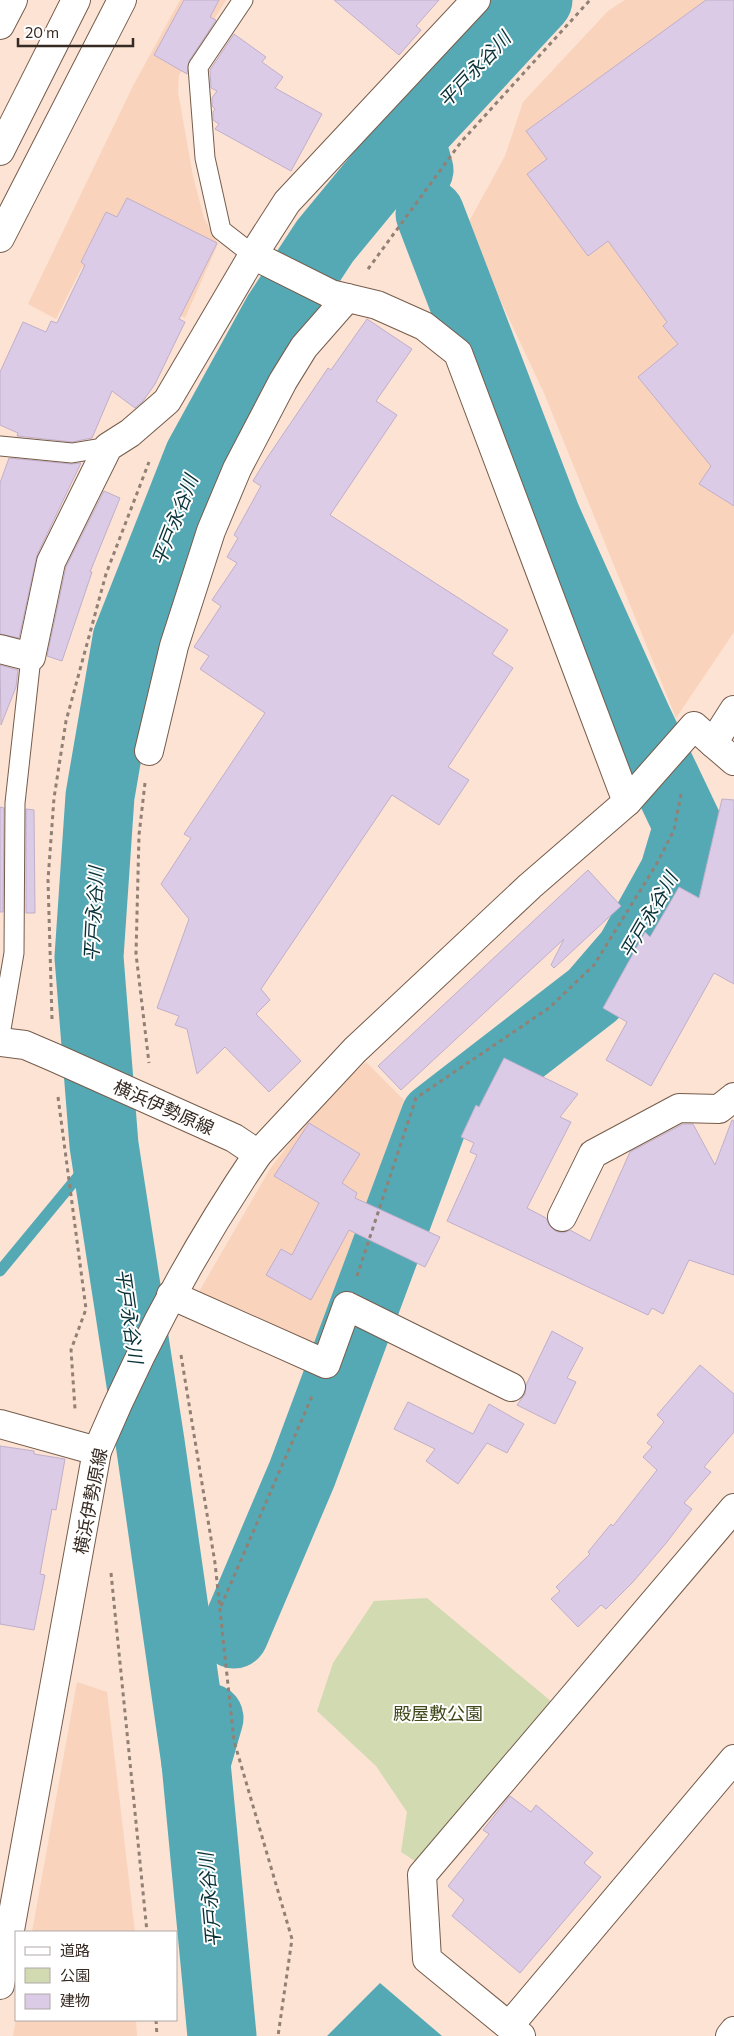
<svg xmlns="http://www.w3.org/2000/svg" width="734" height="2036" viewBox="0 0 734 2036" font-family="Commissioner,'Noto Sans JP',sans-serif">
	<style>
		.built { fill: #f9d3bc }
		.green { fill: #d2dab2 }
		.water { fill: #54a9b5 }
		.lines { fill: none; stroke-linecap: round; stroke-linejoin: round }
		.stream { stroke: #54a9b5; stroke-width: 11 }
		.river { stroke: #54a9b5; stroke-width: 69 }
		.building { fill: #dccbe7; stroke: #c0afca }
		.lane-casing { stroke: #765c4b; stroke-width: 21 }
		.street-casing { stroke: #765c4b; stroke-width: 30 }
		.secondary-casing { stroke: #765c4b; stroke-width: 30 }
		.primary-casing { stroke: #765c4b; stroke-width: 30 }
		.path { stroke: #928075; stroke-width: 3; stroke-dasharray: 4 4; stroke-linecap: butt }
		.lane { stroke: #fff; stroke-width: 19 }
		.street { stroke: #fff; stroke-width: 28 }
		.secondary { stroke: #fff; stroke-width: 28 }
		.primary { stroke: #fff; stroke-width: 28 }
		.labels { text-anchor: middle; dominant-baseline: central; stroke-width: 4; stroke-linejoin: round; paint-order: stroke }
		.street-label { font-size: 18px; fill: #362a23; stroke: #fff }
		.park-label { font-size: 18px; fill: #414819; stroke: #fff }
		.water-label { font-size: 19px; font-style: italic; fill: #083238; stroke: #fff }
	</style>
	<rect width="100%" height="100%" fill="#fce3d4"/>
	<g class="built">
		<path d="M180,0H226L179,75L178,92L193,176L204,218L218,244L185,318L82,267L56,319L28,304L133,86Z"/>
		<path d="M625,0H734V632L676,718L544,393L466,227L505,156L523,102L608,11Z"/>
		<path d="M366,1062L404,1100L346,1276L316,1349L197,1295L270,1169L295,1136L333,1093Z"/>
		<path d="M77,1682L107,1692L135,1932H32Z"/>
		<path d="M16,2020H136L137,2036H13Z"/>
	</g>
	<path class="green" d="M427,1598L552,1702L418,1863L401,1852L407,1812L376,1766L317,1711L333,1663L374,1601Z"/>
	<path class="water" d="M380,1983L442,2036H327Z"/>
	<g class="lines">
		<path class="stream" d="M0,1271L104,1145"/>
		<g class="river">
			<path d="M419,170L410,138L538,0"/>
			<path d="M234,1634L302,1474L435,1117L593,995L630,952L674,873L688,826L636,717L547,519L430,214"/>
			<path d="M209,1718L196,1763L222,2036"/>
			<path d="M196,1763L150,1442L104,1145L89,957L100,796L127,639L199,456L277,314L325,241L410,138"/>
		</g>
	</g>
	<g class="building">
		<path d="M184,0H219L210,17L216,20L189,61L187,74L154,55Z"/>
		<path d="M334,0H439L416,26L421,30L399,55Z"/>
		<path d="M706,0H734V506L699,484L711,466L638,377L678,344L663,326L667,322L608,241L588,256L527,174L547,159L526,131Z"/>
		<path d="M234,34L266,57L262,62L283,77L275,88L322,114L291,171L215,129L219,124L213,120V112L215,109L212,106V98L217,91L211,88L210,70Z"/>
		<path d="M127,198L217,243L179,319L185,322L155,384L143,401L135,408L112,391L92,438L72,442L17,436L18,433L0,425V372L23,322L46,332L51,321L57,323L85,265L81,262L106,212L117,217Z"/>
		<path d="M367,319L412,349L376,401L397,415L330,515L508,630L492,654L513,668L448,767L469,780L439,825L392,795L261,989L270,1000L256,1014L301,1061L269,1092L225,1047L197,1074L187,1029L175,1025L179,1016L157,1008L189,919L161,884L191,838L184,834L265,713L200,669L209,656L194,647L221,606L212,600L237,563L227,557L238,538L234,535L261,486L253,481L267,458L328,368L331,370Z"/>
		<path d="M9,458L71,464L81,463L37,555L19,638L0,634V483Z"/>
		<path d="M104,491L120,498L90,572H92L62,661L47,656L66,567Z"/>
		<path d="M0,665L18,670L16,687L1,725Z"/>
		<path d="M722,799L734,800V984L714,973L651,1086L606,1060L627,1022L603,1008L645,932L650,937L679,887L699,898Z"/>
		<path d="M0,807L4,808L3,912H0Z"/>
		<path d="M26,809L34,810L35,913H26Z"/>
		<path d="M588,870L621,906L554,968L551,965L564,939L401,1090L378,1066Z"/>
		<path d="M504,1058L578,1094L560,1117L571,1122L527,1208L546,1218L549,1225L555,1231L563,1233L570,1230L590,1241L630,1152L683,1124H693L715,1165L732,1120L734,1121V1275L689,1260L663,1314L652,1308L648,1315L447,1221L477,1155L470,1152L474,1143L461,1137L476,1105L479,1107Z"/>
		<path d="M309,1123L360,1154L342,1183L357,1193L355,1198L440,1237L425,1267L349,1230L311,1300L266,1275L281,1249L292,1255L319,1203L274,1176Z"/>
		<path d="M552,1331L583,1348L567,1378L576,1382L555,1424L517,1405L525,1394L526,1385Z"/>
		<path d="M700,1365L734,1394V1432L704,1467L711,1472L684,1503L692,1509L667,1542L633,1582L606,1609L601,1605L578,1627L551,1599L560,1591L556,1587L590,1554L588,1552L611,1524L613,1526L657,1470L643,1457L652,1447L647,1443L664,1422L657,1415Z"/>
		<path d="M408,1402L473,1434L489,1404L524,1424L507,1453L487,1443L458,1484L426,1461L435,1449L394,1429Z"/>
		<path d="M0,1446L34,1451V1454L65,1459L56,1510L52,1509L40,1574L45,1575L34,1630L0,1624Z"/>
		<path d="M510,1796L531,1812L536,1805L593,1853L584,1863L601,1877L520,1973L452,1916L464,1900L448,1886L489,1834L483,1830Z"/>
	</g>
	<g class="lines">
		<g class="lane-casing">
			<g id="lane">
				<path d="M243,0L198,67L205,158L221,230L253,255"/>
				<path d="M0,446L72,453L108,447"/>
				<path d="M0,1035L14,953L15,803L31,657"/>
			</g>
		</g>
		<g class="street-casing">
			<g id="street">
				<path d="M253,255L331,294L377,305L424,326L458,353L627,802"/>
				<path d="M0,649L31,657L51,562L108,447L130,433L167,401L253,255L287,202L476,0"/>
				<path d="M713,743L734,761"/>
				<path d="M149,751L174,646L211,531L237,469L283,381L304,347L347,298"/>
				<path d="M562,1217L593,1154L679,1108L719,1109L734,1097"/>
				<path d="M171,1295L326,1364L347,1306L511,1387"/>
				<path d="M0,1424L97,1451"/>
				<path d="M509,2026L734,1759"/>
				<path d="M521,2036L427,1959L422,1875L734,1508"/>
			</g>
		</g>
		<g class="secondary-casing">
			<g id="secondary">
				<path d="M258,1154L355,1050L530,886L627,802L694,726L713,743L734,710"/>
				<path d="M730,2036L734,2031"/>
			</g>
		</g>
		<g class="primary-casing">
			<g id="primary">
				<path d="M0,25L13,0"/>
				<path d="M0,151L76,0"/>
				<path d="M0,238L122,0"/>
				<path d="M0,1042L25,1045L53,1057L234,1138L258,1154C195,1247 141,1347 97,1451L0,1985"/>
			</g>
		</g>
		<g class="path">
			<path d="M368,269L461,142L590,0"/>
			<path d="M145,783L139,835L136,954L149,1063"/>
			<path d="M52,1019L48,880L54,798L66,721L106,574L149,462"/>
			<path d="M58,1097L86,1309L71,1350L75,1409"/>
			<path d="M357,1276L416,1098L549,1008L594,965L656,865L674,830L681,794"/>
			<path d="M181,1355L215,1563L234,1741L292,1939L278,2036"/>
			<path d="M111,1573L147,1932"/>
			<path d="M221,1606L313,1394"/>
			<path d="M156,2020L157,2036"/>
		</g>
		<use href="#lane" class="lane"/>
		<use href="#street" class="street"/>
		<use href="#secondary" class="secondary"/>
		<use href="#primary" class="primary"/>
	</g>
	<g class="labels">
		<g class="street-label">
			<text transform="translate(164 1107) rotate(24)">横浜伊勢原線</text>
			<text transform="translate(90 1501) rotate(-79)">横浜伊勢原線</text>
		</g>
		<g class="park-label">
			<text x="438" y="1713">殿屋敷公園</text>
		</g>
		<g class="water-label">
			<text transform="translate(474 69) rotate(-47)">平戸永谷川</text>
			<text transform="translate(174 520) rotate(-69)">平戸永谷川</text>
			<text transform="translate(93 914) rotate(-87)">平戸永谷川</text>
			<text transform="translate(648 915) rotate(-60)">平戸永谷川</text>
			<text transform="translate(130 1316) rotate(82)">平戸永谷川</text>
			<text transform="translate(209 1900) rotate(-95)">平戸永谷川</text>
		</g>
	</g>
	<rect x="15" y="1931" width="162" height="90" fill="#ffffff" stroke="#afaaa7"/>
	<rect x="25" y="1947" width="25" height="8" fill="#ffffff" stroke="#afaaa7"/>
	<text x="60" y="1956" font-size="15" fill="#362a23">道路</text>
	<rect x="25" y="1968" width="25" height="15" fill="#d2dab2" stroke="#afaaa7"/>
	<text x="60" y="1981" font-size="15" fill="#362a23">公園</text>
	<rect x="25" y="1994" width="25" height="15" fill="#dccbe7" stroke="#afaaa7"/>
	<text x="60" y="2006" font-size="15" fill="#362a23">建物</text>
	<path d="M18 38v8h115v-8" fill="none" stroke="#362a23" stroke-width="2.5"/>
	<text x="25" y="38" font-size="15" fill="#362a23" stroke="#ffffff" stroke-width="4" paint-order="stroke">20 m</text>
</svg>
